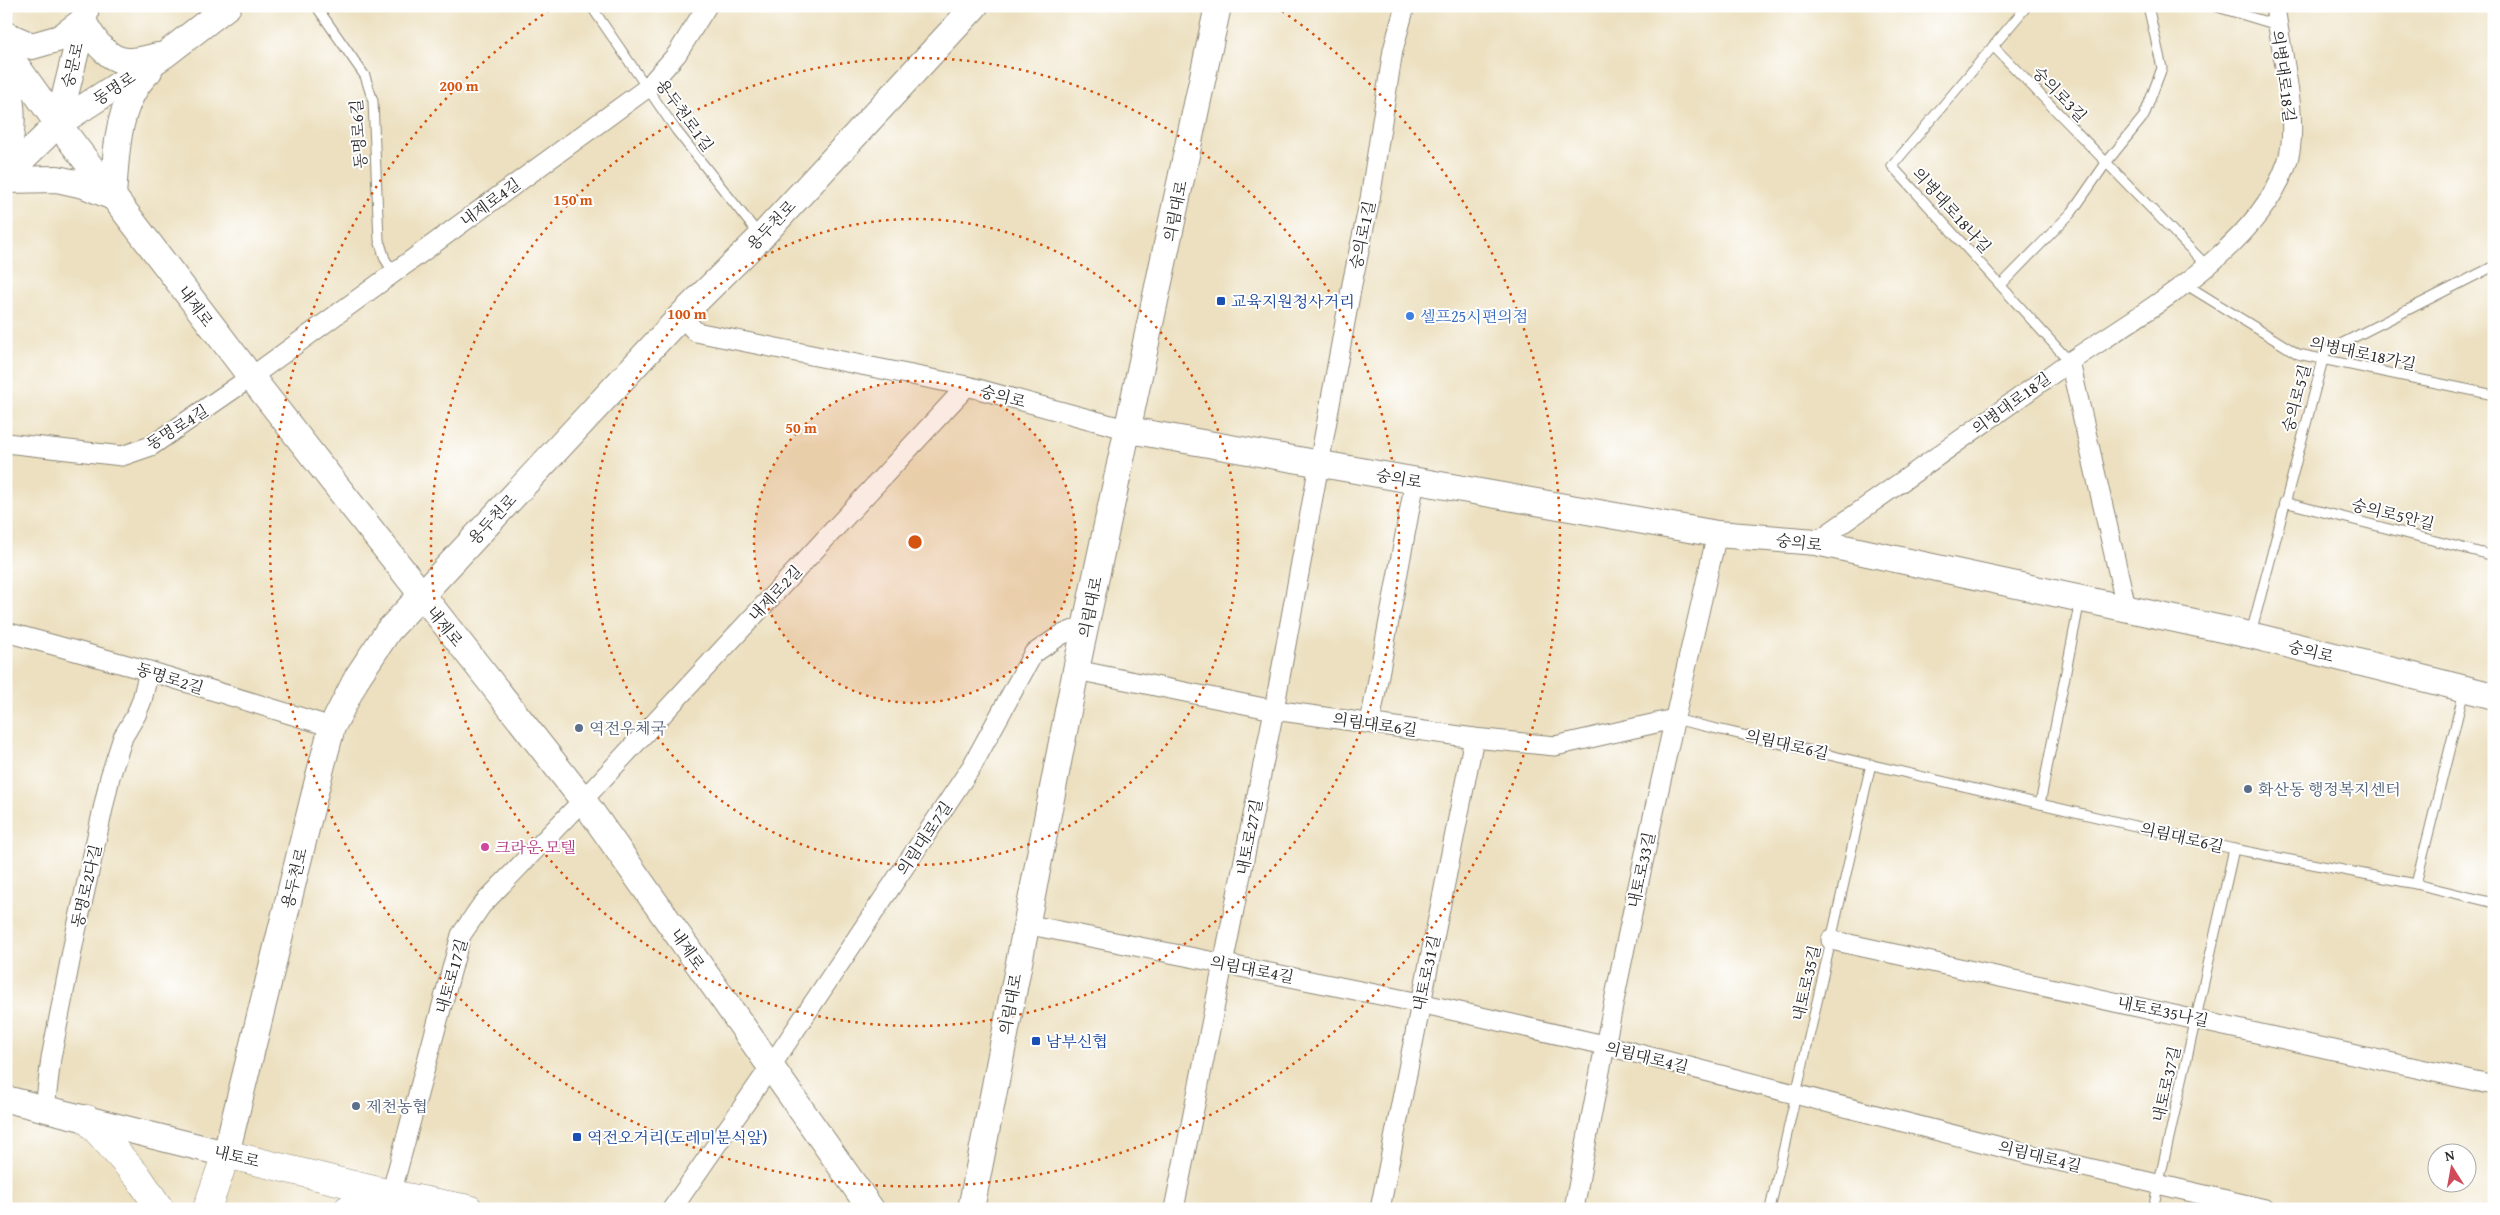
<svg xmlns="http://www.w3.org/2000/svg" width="2500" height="1215" viewBox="0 0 2500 1215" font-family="'Gentium Book Plus','Noto Serif KR',serif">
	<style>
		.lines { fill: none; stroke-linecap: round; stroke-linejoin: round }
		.lane-casing { stroke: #8c8676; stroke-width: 11 }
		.street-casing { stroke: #8c8676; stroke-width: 21 }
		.secondary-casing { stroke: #8c8676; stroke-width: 28 }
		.primary-casing { stroke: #8c8676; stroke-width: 29 }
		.lane { stroke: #fff; stroke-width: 9 }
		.street { stroke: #fff; stroke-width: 19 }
		.secondary { stroke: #fff; stroke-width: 26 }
		.primary { stroke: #fff; stroke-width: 28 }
		.ring { fill: none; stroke: #d5540f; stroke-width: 2.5; stroke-dasharray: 2.5 5 }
		.transit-dot { fill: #1a4fb4; stroke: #fff; stroke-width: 2 }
		.shop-dot { fill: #3f7fe0; stroke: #fff; stroke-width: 2 }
		.service-dot { fill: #5c6f8a; stroke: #fff; stroke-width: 2 }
		.hotel-dot { fill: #d1479c; stroke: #fff; stroke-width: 2 }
		.labels { text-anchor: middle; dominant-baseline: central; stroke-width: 4; stroke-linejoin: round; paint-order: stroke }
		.street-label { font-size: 16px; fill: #2b2b2b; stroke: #fff }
		.transit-label { font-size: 16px; fill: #164399; stroke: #fff; text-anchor: start }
		.shop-label { font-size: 16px; fill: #366cbe; stroke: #fff; text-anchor: start }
		.service-label { font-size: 16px; fill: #4e5e75; stroke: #fff; text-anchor: start }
		.hotel-label { font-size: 16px; fill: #b23c85; stroke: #fff; text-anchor: start }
		.centre { fill: #d5540f; stroke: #fff; stroke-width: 2.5 }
		.ring-label { font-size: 15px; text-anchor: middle; font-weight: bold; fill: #d5540f; stroke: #fff; stroke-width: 4; stroke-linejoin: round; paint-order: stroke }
	</style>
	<rect width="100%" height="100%" fill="#fff"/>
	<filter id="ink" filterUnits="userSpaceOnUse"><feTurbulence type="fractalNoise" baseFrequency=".02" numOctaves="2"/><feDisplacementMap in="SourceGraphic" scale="10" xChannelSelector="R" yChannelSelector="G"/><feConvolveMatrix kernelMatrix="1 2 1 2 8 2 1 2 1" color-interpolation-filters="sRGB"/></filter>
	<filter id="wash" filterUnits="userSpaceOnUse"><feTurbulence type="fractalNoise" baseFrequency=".0096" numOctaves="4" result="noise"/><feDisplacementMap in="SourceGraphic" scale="20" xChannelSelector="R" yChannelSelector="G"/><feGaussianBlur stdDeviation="1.12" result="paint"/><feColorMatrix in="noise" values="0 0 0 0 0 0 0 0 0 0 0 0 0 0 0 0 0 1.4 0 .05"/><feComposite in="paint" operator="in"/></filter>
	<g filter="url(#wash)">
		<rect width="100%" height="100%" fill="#ece0c0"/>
	</g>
	<g filter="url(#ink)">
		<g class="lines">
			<g class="lane-casing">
				<g id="lane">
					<path d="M316,6L365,76L373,101L379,240L385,259L393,272"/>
					<path d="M591,6L676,130L760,236"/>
					<path d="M2027,6L1892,166L2070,362"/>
					<path d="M2214,6L2277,25"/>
					<path d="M1993,46L2207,266"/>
					<path d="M2185,284L2298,354L2494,395"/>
					<path d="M2001,285L2072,212L2106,163L2144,116L2162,68L2148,6"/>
					<path d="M2284,502L2494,556"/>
					<path d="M2251,633L2325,352L2494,266"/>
					<path d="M1674,719L2234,849L2416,884L2494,903"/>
					<path d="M2040,804L2080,600"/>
					<path d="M2416,884L2464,691"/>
					<path d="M1770,1209L1871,764"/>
					<path d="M2153,1209L2234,849"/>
				</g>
			</g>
			<g class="street-casing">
				<g id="street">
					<path d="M681,316L696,332L967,386L1129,430"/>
					<path d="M2070,362L2127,611"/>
					<path d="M6,443L122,456L151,446L251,377L647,88L677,54L707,6"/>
					<path d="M1816,542C1896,486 1976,429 2055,372C2131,318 2255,255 2287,163C2301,123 2280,49 2275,6"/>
					<path d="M6,632L149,671L332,727"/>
					<path d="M1076,670L1274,710L1474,738L1555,746L1674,719"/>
					<path d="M1370,723L1415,481"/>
					<path d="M1025,924L1420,1003L1604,1045L2028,1154L2265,1209"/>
					<path d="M1831,940L2494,1085"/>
					<path d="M45,1108L51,1058L75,936L110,777L123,737L136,715L142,700L149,671"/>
					<path d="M391,1194L461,935L481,906L583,800L967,386"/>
					<path d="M672,1209L771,1066L972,766L1033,654L1061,635L1086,625"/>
					<path d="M1174,1209L1274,710L1352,284L1370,199L1393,50L1405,6"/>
					<path d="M1380,1209L1474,738"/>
					<path d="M1574,1209C1615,982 1665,758 1717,534"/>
				</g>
			</g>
			<g class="secondary-casing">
				<g id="secondary">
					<path d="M6,35L32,46L60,38L83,21C92,38 108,62 130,61C139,61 149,58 158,56"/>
					<path d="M6,51L58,124L251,377L583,800L871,1209"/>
					<path d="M6,81C14,106 13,133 6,159"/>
					<path d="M58,124L85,14"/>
					<path d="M6,175L58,124L166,54L228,6"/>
					<path d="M6,180L57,179L84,185L113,197C116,155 116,102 149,71"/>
					<path d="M1129,430L1717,534L1816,542L2250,635L2494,696"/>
					<path d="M6,1099L226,1154L320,772L332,727L358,676L388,631L681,316L761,237L975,6"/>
					<path d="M971,1209L1076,670L1218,6"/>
				</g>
			</g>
			<g class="primary-casing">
				<g id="primary">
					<path d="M87,1119L139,1178L160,1209"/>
					<path d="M207,1209L226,1154L391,1194L469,1209"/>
					<path d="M348,1209L391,1194"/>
				</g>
			</g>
			<use href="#lane" class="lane"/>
			<use href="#street" class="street"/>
			<use href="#secondary" class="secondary"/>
			<use href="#primary" class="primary"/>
		</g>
	</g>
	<circle cx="915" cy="542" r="161" fill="#d5540f" fill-opacity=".12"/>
	<g class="ring">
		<circle cx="915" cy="542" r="161"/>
		<circle cx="915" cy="542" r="323"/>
		<circle cx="915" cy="542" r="484"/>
		<path d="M1276 7A645 645 0 1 1 554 7"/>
	</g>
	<g class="transit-dot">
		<rect x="1216" y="296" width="10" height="10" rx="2.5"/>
		<rect x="1031" y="1036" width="10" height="10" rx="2.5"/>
		<rect x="572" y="1132" width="10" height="10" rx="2.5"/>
	</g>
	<circle class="shop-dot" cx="1410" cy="316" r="5"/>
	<g class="service-dot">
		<circle cx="579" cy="728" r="5"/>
		<circle cx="2248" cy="789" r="5"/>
		<circle cx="356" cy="1106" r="5"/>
	</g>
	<circle class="hotel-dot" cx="485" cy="847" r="5"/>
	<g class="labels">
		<g class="street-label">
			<text transform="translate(72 65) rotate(-76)">숭문로</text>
			<text transform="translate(2284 76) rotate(82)">의병대로18길</text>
			<text transform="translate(114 88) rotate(-33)">동명로</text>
			<text transform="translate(2060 94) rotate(46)">숭의로3길</text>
			<text transform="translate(685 115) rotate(54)">용두천로1길</text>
			<text transform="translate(358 134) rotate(-94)">동명로6길</text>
			<text transform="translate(490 202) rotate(-36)">내제로4길</text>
			<text transform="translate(1952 210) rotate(48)">의병대로18나길</text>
			<text transform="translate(1175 211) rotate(-78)">의림대로</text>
			<text transform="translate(771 225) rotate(-46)">용두천로</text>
			<text transform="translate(1362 235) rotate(-78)">숭의로1길</text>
			<text transform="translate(196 306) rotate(53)">내제로</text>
			<text transform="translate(2363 353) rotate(12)">의병대로18가길</text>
			<text transform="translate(1003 396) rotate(15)">숭의로</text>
			<text transform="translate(2296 398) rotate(-75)">숭의로5길</text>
			<text transform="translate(2011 403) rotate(-36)">의병대로18길</text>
			<text transform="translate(177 427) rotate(-32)">동명로4길</text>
			<text transform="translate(1399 478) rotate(10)">숭의로</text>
			<text transform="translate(2393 514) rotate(14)">숭의로5안길</text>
			<text transform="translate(492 519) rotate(-47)">용두천로</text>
			<text transform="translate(1799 542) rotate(7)">숭의로</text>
			<text transform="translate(775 593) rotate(-47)">내제로2길</text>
			<text transform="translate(1090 607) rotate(-78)">의림대로</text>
			<text transform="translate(445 626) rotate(51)">내제로</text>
			<text transform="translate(2311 651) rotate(14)">숭의로</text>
			<text transform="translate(170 678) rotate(17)">동명로2길</text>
			<text transform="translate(1375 724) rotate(8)">의림대로6길</text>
			<text transform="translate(1787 744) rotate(13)">의림대로6길</text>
			<text transform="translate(1249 837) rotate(-79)">내토로27길</text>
			<text transform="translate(2182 837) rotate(13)">의림대로6길</text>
			<text transform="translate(924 838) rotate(-56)">의림대로7길</text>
			<text transform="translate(1641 870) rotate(-78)">내토로33길</text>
			<text transform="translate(294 878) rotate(-76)">용두천로</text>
			<text transform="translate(86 886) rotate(-77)">동명로2다길</text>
			<text transform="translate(688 949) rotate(55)">내제로</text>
			<text transform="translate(1252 969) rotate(11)">의림대로4길</text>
			<text transform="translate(1426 973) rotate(-78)">내토로31길</text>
			<text transform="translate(451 976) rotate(-74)">내토로17길</text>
			<text transform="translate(1806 983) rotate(-77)">내토로35길</text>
			<text transform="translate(1010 1004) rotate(-79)">의림대로</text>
			<text transform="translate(2163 1011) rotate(12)">내토로35나길</text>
			<text transform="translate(1647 1057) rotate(14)">의림대로4길</text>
			<text transform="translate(2166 1084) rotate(-77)">내토로37길</text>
			<text transform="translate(237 1156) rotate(14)">내토로</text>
			<text transform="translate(2040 1156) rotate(14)">의림대로4길</text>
		</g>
		<g class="transit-label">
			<text x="1231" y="301">교육지원청사거리</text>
			<text x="1046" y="1041">남부신협</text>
			<text x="587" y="1137">역전오거리(도레미분식앞)</text>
		</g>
		<g class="shop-label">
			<text x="1420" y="316">셀프25시편의점</text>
		</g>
		<g class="service-label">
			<text x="589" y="728">역전우체국</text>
			<text x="2258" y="789">화산동 행정복지센터</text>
			<text x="366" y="1106">제천농협</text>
		</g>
		<g class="hotel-label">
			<text x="495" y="847">크라운 모텔</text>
		</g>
	</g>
	<circle cx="915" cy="542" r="8" class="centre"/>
	<g class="ring-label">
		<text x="459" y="91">200 m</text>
		<text x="573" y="205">150 m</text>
		<text x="687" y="319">100 m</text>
		<text x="801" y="433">50 m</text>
	</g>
	<rect width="2500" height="1215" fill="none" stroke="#fff" stroke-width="25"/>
	<g transform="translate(2452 1168) rotate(349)"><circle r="24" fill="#ffffff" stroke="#aaaaaa"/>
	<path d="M0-4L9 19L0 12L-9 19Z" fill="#d1495b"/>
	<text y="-8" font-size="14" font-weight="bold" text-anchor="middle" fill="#2b2b2b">N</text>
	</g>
</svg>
